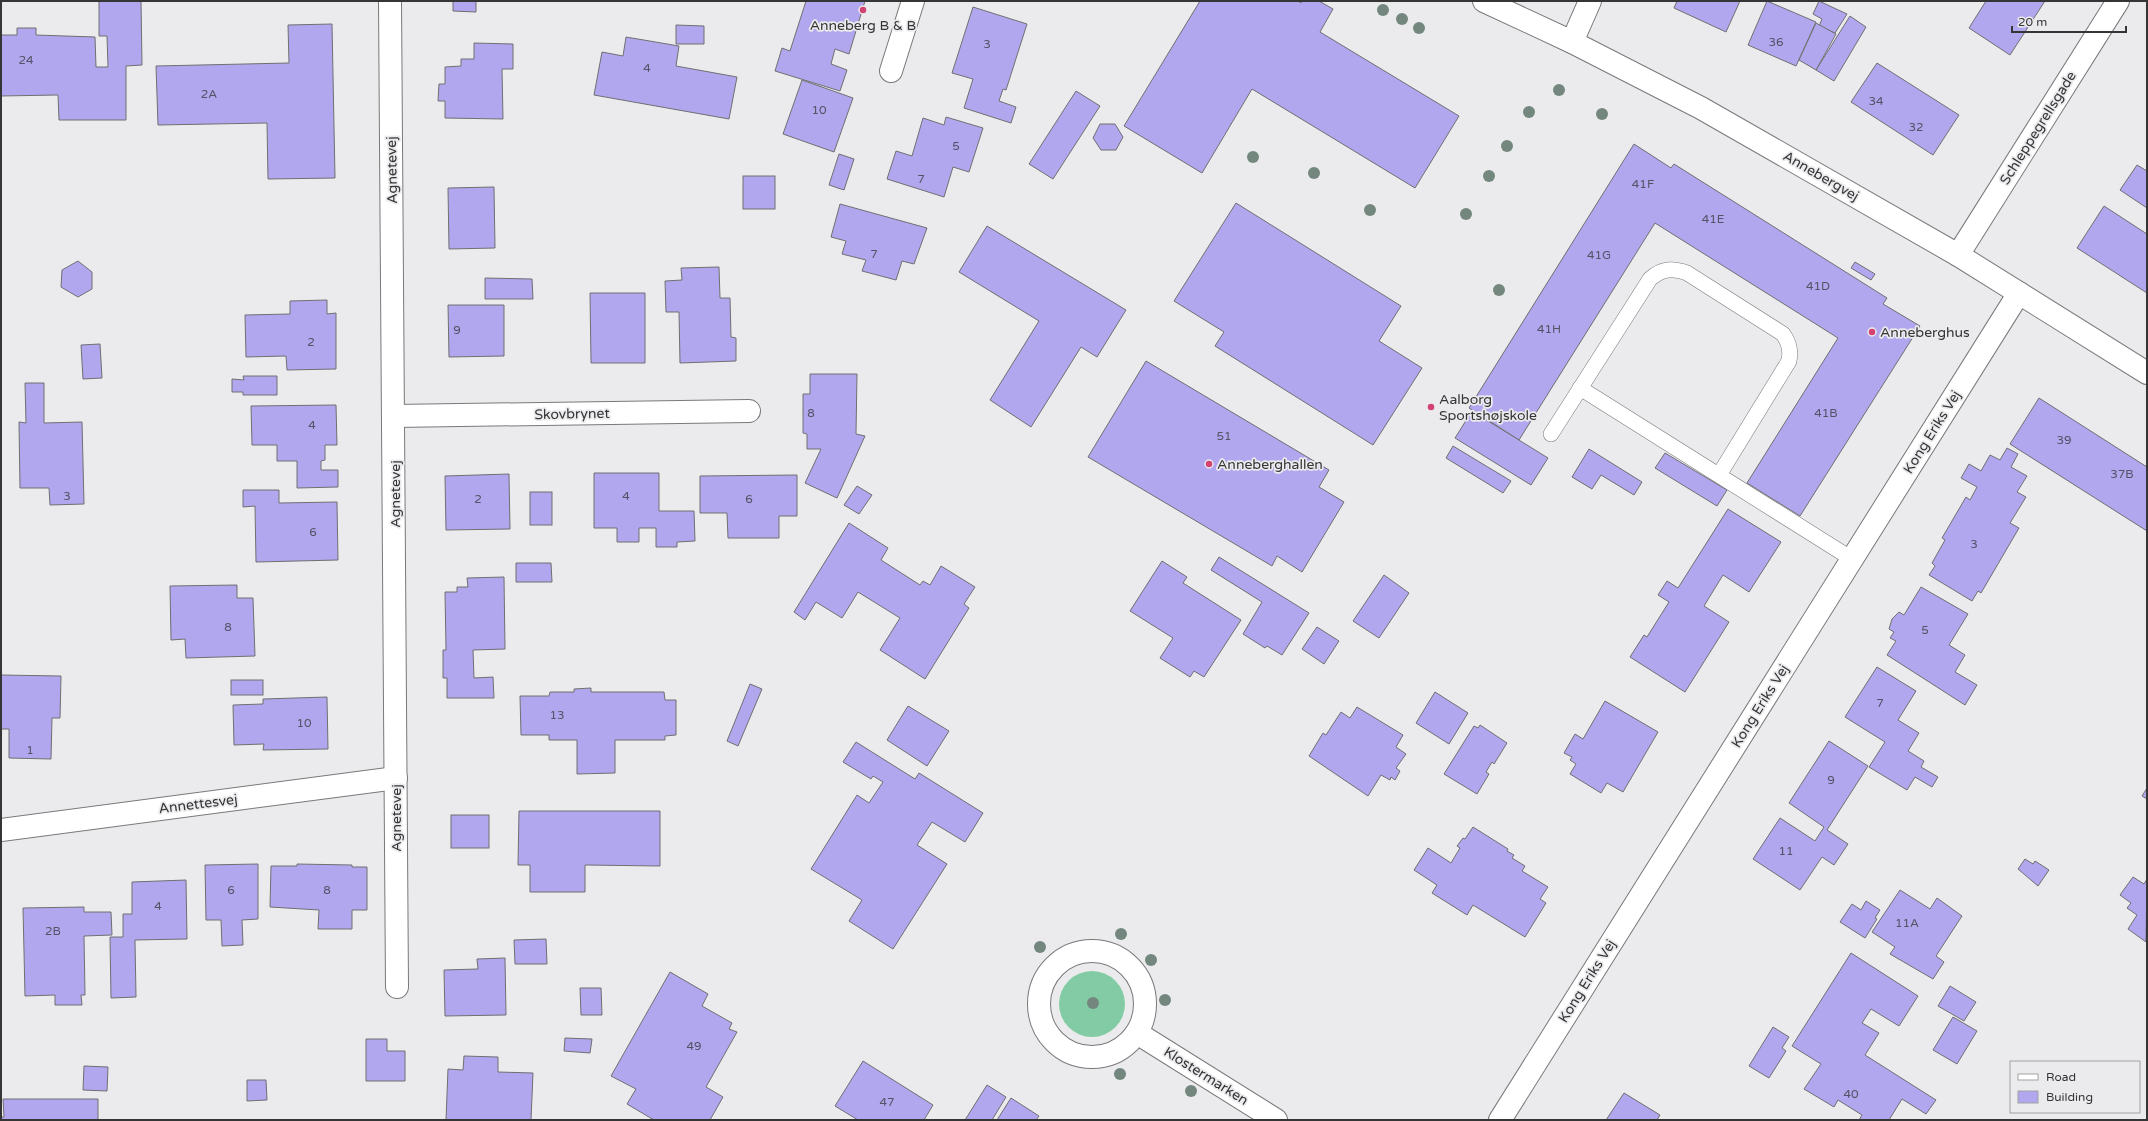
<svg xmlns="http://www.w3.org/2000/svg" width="2148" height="1121" viewBox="0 0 2148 1121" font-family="'Varela Round',sans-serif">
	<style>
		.green { fill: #82cba4 }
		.building { fill: #b0a7ee; stroke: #706f71 }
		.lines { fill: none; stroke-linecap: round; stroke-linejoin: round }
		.service-casing { stroke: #79797b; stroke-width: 16 }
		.minor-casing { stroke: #79797b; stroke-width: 24 }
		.tertiary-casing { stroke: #79797b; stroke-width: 24 }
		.service { stroke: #fff; stroke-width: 15 }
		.minor { stroke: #fff; stroke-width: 22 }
		.tertiary { stroke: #fff; stroke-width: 22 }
		.tree { fill: #74877f }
		.poi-dot { fill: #d14472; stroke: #ebebee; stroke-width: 1.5 }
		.labels { text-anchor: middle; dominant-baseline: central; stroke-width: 3.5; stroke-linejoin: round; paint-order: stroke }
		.number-label { font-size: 12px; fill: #545264 }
		.poi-label { font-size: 14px; fill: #353536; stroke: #ebebee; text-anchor: start }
		.street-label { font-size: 14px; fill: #353536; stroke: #ebebee }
	</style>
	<rect width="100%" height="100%" fill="#ebebee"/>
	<circle class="green" cx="1092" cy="1004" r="33"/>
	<g class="building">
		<path d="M99,1H141L142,65L126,66V120H59L58,95L1,96V35H17V28H36V35L95,37L96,67H108L107,36H99Z"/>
		<path d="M453,1H476V12L453,11Z"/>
		<path d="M806,1H865L849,54L835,49L831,64L847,70L840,91L775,71L782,48L790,51Z"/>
		<path d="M1200,1H1298L1301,3L1302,1H1319L1333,9L1320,32L1459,116L1415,188L1252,89L1202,173L1124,126Z"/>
		<path d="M1677,1H1740L1726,32L1674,8Z"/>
		<path d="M1767,1L1816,22L1796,66L1748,45Z"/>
		<path d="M1819,1L1847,14L1835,33L1819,26L1822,19L1813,14Z"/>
		<path d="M1986,1H2045L2010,55L1969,28Z"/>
		<path d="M973,7L1027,24L1006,90L1003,89L999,101L1016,107L1011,123L964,108L973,79L952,73Z"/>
		<path d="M1850,16L1866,27L1834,81L1816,70Z"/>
		<path d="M1816,23L1836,34L1816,70L1799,60Z"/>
		<path d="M332,24L335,178L268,179L267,123L158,125L156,66L289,63L288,25Z"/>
		<path d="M676,25L704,26V44H676Z"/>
		<path d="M626,37L679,46L676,66L737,77L729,119L594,95L602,52L623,56Z"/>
		<path d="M474,43L513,44V69H502L503,119L445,118V101H438L439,84H445V67L461,66V59H474Z"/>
		<path d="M1877,63L1959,115L1933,155L1851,102Z"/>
		<path d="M802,80L853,98L834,152L783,134Z"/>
		<path d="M1076,91L1100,106L1053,179L1029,164Z"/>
		<path d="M946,117L983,128L969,172L953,167L944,197L887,179L896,151L912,156L923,118L944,125Z"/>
		<path d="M1100,124H1115L1123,137L1116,150H1101L1093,138Z"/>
		<path d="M1634,144L1671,168L1674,164L1887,298L1883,304L1920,326L1800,516L1747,483L1838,338L1655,223L1519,440L1469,408Z"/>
		<path d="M839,154L854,159L844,190L829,185Z"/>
		<path d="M2137,165L2147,171V208L2120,190Z"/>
		<rect x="743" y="176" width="32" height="33"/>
		<path d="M494,187L495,248L449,249L448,188Z"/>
		<path d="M1236,203L1401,306L1379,341L1422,368L1373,445L1215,346L1224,332L1174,301Z"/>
		<path d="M840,204L927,228L914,264L902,261L896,280L862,271L866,260L842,254L846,241L831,237Z"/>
		<path d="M2104,206L2147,234V293L2077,248Z"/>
		<path d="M987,226L1126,310L1097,357L1081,347L1031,427L990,400L1039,321L959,272Z"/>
		<path d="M78,261L92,272V289L78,297L61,287L62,270Z"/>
		<path d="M1855,262L1875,274L1871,280L1851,268Z"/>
		<path d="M719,267L720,298H730L731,337L736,338V361L680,363L679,312H666L665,281L682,280L681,268Z"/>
		<path d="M485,278L532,279L533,299H485Z"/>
		<path d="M590,293H645V363H591Z"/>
		<path d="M327,300V314L336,313V369L287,370L286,356L246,357L245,315L290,314V301Z"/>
		<path d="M448,305H504V356L449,357Z"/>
		<path d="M100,344L102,378L83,379L81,345Z"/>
		<path d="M1146,361L1329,470L1319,487L1344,502L1302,572L1277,556L1272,566L1088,457Z"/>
		<path d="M810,374H857L856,434L865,436L837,498L805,483L821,449H807V434L803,433V394H810Z"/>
		<path d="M243,376H277V395H243V392H232V379L244,380Z"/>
		<path d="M25,383H44V423L82,422L84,504L50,505L49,488H20L19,422L26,423Z"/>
		<path d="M2039,398L2147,467V531L2010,444Z"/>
		<path d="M336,405L337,445H325V460L321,461V470H338V487L297,488V461H277V445H252L251,406Z"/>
		<path d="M1472,411L1548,458L1531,485L1455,438Z"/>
		<path d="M1453,446L1511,481L1503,493L1446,458Z"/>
		<path d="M2007,448L2018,454L2011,467L2027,476L2017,492L2026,497L2010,523L2019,528L1981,593L1978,591L1972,601L1929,575L1935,566L1932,563L1945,540L1942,538L1966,497L1970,500L1977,487L1961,478L1969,464L1981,471L1990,455L2000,460Z"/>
		<path d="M1589,449L1642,482L1634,495L1601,475L1592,489L1572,477Z"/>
		<path d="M1665,453L1727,490L1717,506L1655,468Z"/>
		<path d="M594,473H659V511H694L695,541L677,542V547H656V528H639V542H617V528H594Z"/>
		<path d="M509,474L510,529L446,530L445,476Z"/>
		<path d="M797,475V516H779V538H728L727,513H700V476Z"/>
		<path d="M857,486L872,495L859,514L844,505Z"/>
		<path d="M243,490H279V503L337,502L338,560L256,562L255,506L243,507Z"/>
		<rect x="530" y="492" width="22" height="33"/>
		<path d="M1728,509L1781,542L1749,592L1723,575L1704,606L1729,622L1685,692L1630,657L1644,635L1647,637L1669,602L1658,595L1667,581L1678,588Z"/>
		<path d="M849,523L888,548L881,560L920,585L923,581L930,585L941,566L975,587L964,604L969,608L925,679L880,650L900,618L858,592L842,618L816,602L805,620L794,612Z"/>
		<path d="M1219,557L1309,613L1282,655L1267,646L1265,648L1243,634L1262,602L1211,570Z"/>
		<path d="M1162,561L1187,577L1183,583L1241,620L1204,677L1194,671L1190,677L1160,658L1173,638L1130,611Z"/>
		<path d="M516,563H551L552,582H516Z"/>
		<path d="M1384,575L1409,593L1379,638L1353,621Z"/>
		<path d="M504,577L505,649L473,650L474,678L493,677L494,698H447V678H443V650H446L445,592H457V587H468L467,578Z"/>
		<path d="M237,585V598H253L255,656L186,658L185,639L171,640L170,586Z"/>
		<path d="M1921,587L1968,614L1949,645L1965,655L1955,672L1977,685L1965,705L1887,655L1896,641L1890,638L1894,632L1889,629L1892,619L1899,612L1904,615Z"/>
		<path d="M1317,627L1339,641L1324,664L1302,649Z"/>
		<path d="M1877,667L1916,691L1898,720L1919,733L1908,751L1924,761L1921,767L1938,777L1932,787L1915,777L1907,790L1869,767L1885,742L1845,717Z"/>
		<path d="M1,675L61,676L60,718H52L51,759L9,758V729H1Z"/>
		<rect x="231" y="680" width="32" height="15"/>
		<path d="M750,684L762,689L738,746L727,741Z"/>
		<path d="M591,688V692H664L665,700H676V735L665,736V740H615V773L577,774V740H549V735H521L520,696H549L550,692H574V689Z"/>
		<path d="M1435,692L1468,713L1449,744L1416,723Z"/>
		<path d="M327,697L328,749L263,750L264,744L234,745L233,705L263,704V699Z"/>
		<path d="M1605,701L1658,732L1623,792L1607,783L1601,793L1570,774L1576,764L1570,760L1572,757L1564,753L1575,734L1583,739Z"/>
		<path d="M908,706L949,731L927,766L887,740Z"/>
		<path d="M1357,707L1403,735L1396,747L1406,754L1396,768L1400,771L1395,780L1391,777L1390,780L1381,775L1368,796L1309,756L1323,733L1326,735L1341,712L1350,718Z"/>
		<path d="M1480,725L1507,743L1494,764L1492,762L1486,772L1489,774L1477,794L1444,774L1474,726L1478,728Z"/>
		<path d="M1829,741L1868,766L1827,830L1848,844L1834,865L1822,857L1800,890L1753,859L1780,818L1815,841L1824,827L1789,803Z"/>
		<path d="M856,742L915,779L919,773L983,813L965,842L932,822L917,845L947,864L893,949L849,921L862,900L811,869L857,795L869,803L883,782L873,776L871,779L843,762Z"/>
		<path d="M2147,788V799L2142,796Z"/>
		<path d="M519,811H660V866L585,865V892H530V865H518Z"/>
		<rect x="451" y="815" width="38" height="33"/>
		<path d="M1473,827L1508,849L1507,851L1514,855L1512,858L1525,866L1522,871L1548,887L1540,899L1546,903L1525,937L1473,905L1467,915L1432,893L1437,885L1414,870L1428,848L1451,863L1460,848L1457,846L1463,838L1465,839Z"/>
		<path d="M2025,859L2033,864L2035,861L2049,870L2038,886L2018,869Z"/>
		<path d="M258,864V919L242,920L243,945L222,946L221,920H206L205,865Z"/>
		<path d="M297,864L352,865V867H367V910H352V929H318L319,910L270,907L271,866H297Z"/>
		<path d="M2133,877L2144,884L2147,879L2146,942L2128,929L2137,915L2127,908L2131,903L2120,895Z"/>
		<path d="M186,880L187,939L135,940L136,997L111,998L110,937H123V914H132V882Z"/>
		<path d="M1900,890L1930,909L1937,898L1962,916L1936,956L1944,962L1933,979L1890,954L1895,947L1872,932Z"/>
		<path d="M1866,901L1880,910L1875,918L1877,919L1865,938L1840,922L1852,904L1861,910Z"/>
		<path d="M84,907V912H111L112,935L84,936L85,995H81L82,1005H55V995L25,996L23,908Z"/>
		<path d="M546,939L547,964H515L514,940Z"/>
		<path d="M1851,953L1918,996L1899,1026L1871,1009L1862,1023L1879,1033L1865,1055L1936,1100L1926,1114L1902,1099L1889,1120H1859L1862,1115L1838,1100L1834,1107L1804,1089L1821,1064L1792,1046Z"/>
		<path d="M505,958L506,1015L445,1016L444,970L478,969L477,959Z"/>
		<path d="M670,972L708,994L702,1006L732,1023L729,1029L737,1032L706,1087L723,1097L710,1120H654L627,1104L636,1089L611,1076Z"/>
		<path d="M1950,986L1976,1002L1964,1021L1938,1006Z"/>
		<path d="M580,988H601L602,1015H581Z"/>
		<path d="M1953,1017L1977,1031L1957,1064L1933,1050Z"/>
		<path d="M1773,1027L1789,1037L1782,1048L1786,1051L1769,1078L1749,1066Z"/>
		<path d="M565,1038L592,1039L590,1053L564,1051Z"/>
		<path d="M366,1039H387V1051H405V1081H366Z"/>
		<path d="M464,1056L498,1057V1072L533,1073L531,1120H446L448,1069L463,1070Z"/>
		<path d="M863,1061L933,1105L924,1120H858L835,1106Z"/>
		<path d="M84,1066L108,1067L107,1091L83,1090Z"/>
		<path d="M247,1080H266L267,1100L247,1101Z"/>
		<path d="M987,1085L1006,1097L992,1120H965Z"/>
		<path d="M1624,1093L1660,1115L1657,1120H1606Z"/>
		<path d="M1011,1098L1039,1116L1036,1120H997Z"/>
		<path d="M3,1099H98V1120H1V1117H4Z"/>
	</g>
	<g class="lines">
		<g class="service-casing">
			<g id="service">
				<path d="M1580,388L1852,559"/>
				<path d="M1551,434L1650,279C1662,268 1673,268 1687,273L1783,334C1789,343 1791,350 1789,361L1719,475"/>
			</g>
		</g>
		<g class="minor-casing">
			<g id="minor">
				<path d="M390,1L397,987"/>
				<path d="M1572,42L1590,1"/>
				<path d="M891,71L913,1"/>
				<path d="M1958,255L2118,1"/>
				<path d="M394,416L749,411"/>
				<path d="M1,830L396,778"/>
				<circle cx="1092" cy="1004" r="53"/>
				<path d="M1137,1033L1276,1120"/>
				<path d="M1500,1120L2019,293"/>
			</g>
		</g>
		<g class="tertiary-casing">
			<path id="tertiary" d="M1484,1L1572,42L1701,108L1958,255L2147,373"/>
		</g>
		<use href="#service" class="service"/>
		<use href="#minor" class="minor"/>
		<use href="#tertiary" class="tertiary"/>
	</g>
	<g class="tree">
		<circle cx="1383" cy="10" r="6"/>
		<circle cx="1402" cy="19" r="6"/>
		<circle cx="1419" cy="28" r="6"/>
		<circle cx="1559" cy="90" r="6"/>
		<circle cx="1529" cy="112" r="6"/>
		<circle cx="1602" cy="114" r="6"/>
		<circle cx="1507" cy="146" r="6"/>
		<circle cx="1253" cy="157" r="6"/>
		<circle cx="1314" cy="173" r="6"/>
		<circle cx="1489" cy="176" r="6"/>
		<circle cx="1370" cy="210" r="6"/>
		<circle cx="1466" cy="214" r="6"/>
		<circle cx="1499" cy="290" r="6"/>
		<circle cx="1121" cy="934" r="6"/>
		<circle cx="1040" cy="947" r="6"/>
		<circle cx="1151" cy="960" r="6"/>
		<circle cx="1165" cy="1000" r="6"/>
		<circle cx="1093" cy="1003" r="6"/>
		<circle cx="1120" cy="1074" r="6"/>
		<circle cx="1191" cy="1091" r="6"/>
	</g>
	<g class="poi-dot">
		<circle cx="863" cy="10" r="4"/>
		<circle cx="1872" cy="332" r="4"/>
		<circle cx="1431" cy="407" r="4"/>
		<circle cx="1209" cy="464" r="4"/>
	</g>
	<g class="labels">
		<g class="number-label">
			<text x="1776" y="42">36</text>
			<text x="987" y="44">3</text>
			<text x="26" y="60">24</text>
			<text x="647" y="68">4</text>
			<text x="209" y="94">2A</text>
			<text x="1876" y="101">34</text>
			<text x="819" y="110">10</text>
			<text x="1916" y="127">32</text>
			<text x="956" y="146">5</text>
			<text x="921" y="179">7</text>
			<text x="1643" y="184">41F</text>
			<text x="1713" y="219">41E</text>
			<text x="874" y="254">7</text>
			<text x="1599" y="255">41G</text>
			<text x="1818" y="286">41D</text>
			<text x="1549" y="329">41H</text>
			<text x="457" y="330">9</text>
			<text x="311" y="342">2</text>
			<text x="811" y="413">8</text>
			<text x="1826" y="413">41B</text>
			<text x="312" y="425">4</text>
			<text x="1224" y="436">51</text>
			<text x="2064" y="440">39</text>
			<text x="2122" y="474">37B</text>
			<text x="67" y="496">3</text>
			<text x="626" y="496">4</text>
			<text x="478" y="499">2</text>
			<text x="749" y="499">6</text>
			<text x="313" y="532">6</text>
			<text x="1974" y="544">3</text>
			<text x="228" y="627">8</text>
			<text x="1925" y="630">5</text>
			<text x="1880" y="703">7</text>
			<text x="557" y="715">13</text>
			<text x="304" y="723">10</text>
			<text x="30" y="750">1</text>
			<text x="1831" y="780">9</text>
			<text x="1786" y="851">11</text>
			<text x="231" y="890">6</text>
			<text x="327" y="890">8</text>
			<text x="158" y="906">4</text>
			<text x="1907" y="923">11A</text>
			<text x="53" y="931">2B</text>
			<text x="694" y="1046">49</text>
			<text x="1851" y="1094">40</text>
			<text x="887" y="1102">47</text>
		</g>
		<g class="poi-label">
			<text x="863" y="25" text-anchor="middle">Anneberg B &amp; B</text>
			<text x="1880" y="332">Anneberghus</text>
			<text x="1439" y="399">Aalborg<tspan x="1439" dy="16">Sportshøjskole</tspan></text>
			<text x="1217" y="464">Anneberghallen</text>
		</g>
		<g class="street-label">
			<text transform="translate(2038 128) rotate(-58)">Schleppegrellsgade</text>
			<text transform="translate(392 170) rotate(-91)">Agnetevej</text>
			<text transform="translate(1821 176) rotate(30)">Annebergvej</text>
			<text transform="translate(572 414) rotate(-1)">Skovbrynet</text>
			<text transform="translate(1932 432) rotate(-58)">Kong Eriks Vej</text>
			<text transform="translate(395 494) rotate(-90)">Agnetevej</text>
			<text transform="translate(1760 706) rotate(-58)">Kong Eriks Vej</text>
			<text transform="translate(198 804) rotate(-7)">Annettesvej</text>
			<text transform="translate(396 818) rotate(-90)">Agnetevej</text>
			<text transform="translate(1587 981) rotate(-58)">Kong Eriks Vej</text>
			<text transform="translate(1206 1076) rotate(32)">Klostermarken</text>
		</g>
	</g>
	<rect width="2148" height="1121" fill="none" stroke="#353536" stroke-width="4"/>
	<rect x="2010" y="1061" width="130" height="52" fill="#ebebee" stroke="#a2a2a4"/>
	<rect x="2018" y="1074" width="20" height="6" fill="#ffffff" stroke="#a2a2a4"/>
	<text x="2046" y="1081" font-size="12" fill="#353536">Road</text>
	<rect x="2018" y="1091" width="20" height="12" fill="#b0a7ee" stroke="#a2a2a4"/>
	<text x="2046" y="1101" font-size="12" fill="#353536">Building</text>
	<path d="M2012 26v6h114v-6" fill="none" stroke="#353536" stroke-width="2"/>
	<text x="2018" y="26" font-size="12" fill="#353536" stroke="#ebebee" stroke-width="3" paint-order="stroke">20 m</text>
</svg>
